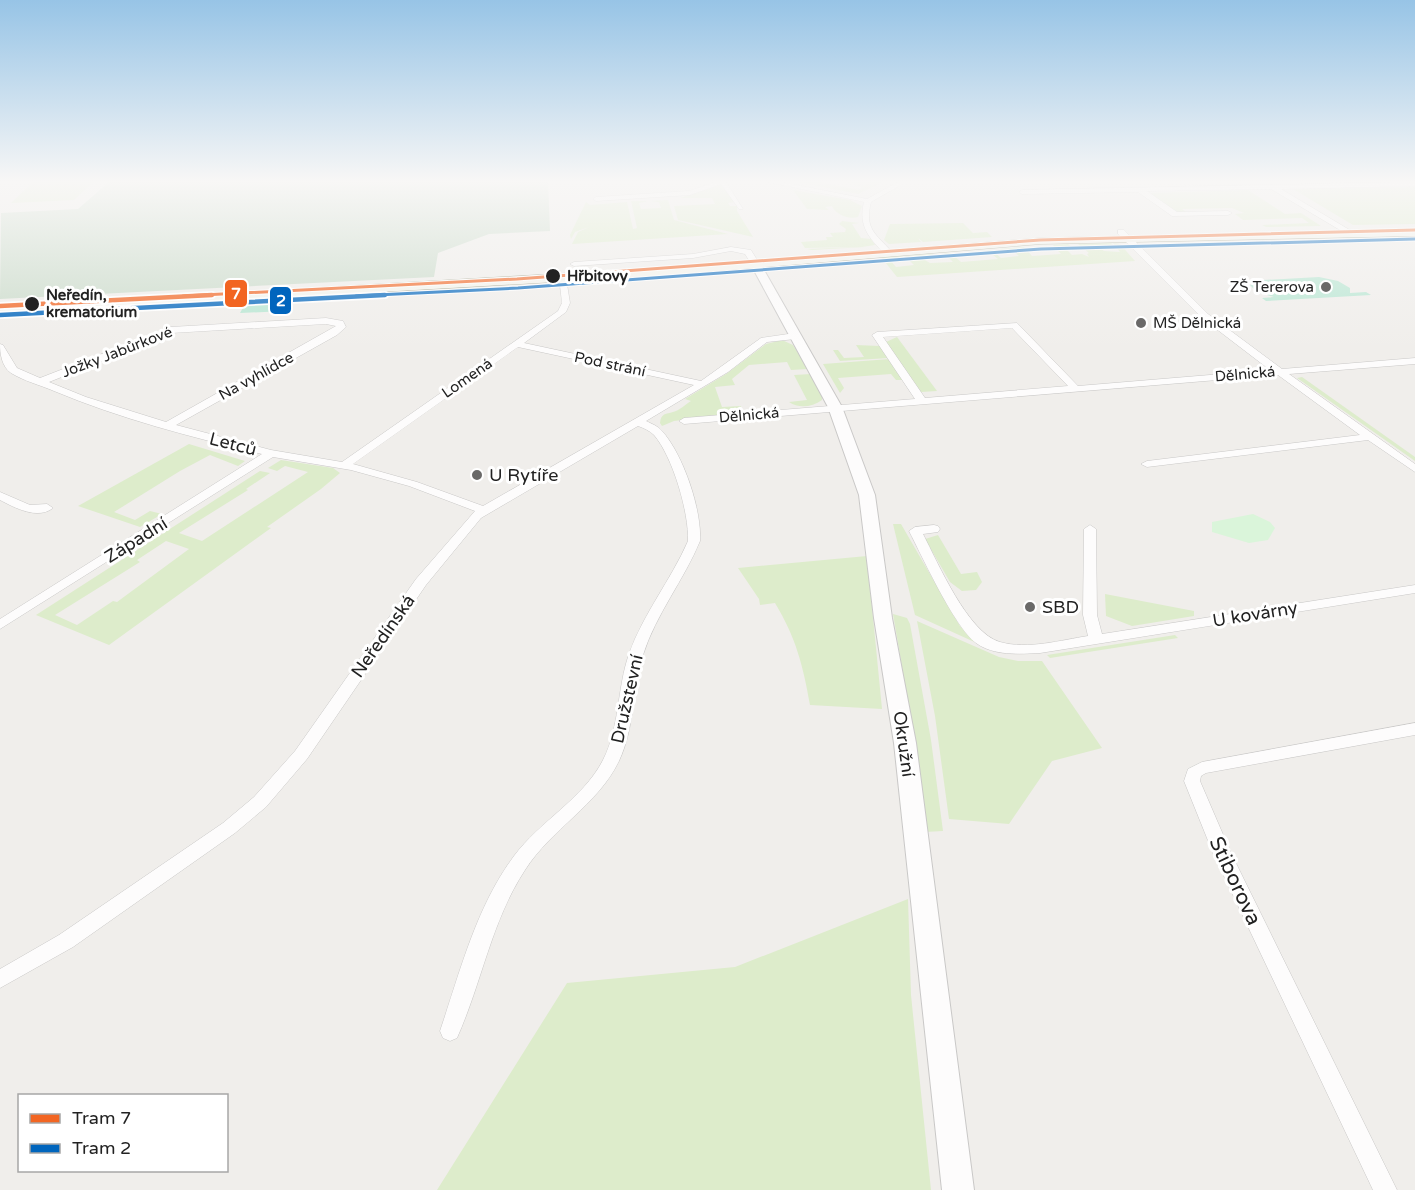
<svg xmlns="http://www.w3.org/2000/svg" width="1415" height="1190" viewBox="0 0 1415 1190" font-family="'Varela Round',sans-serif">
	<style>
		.grass { fill: #ddeccb; fill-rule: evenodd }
		.cemetery { fill: #cadbca }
		.park { fill: #daf5da }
		.pitch { fill: #b7e6d2 }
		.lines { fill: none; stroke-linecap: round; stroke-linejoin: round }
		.minor-casing { stroke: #c9c8c7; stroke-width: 1 }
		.tertiary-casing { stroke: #c9c8c7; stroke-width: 2 }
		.secondary-casing { stroke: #999a82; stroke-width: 1 }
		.minor { fill: #fdfcfc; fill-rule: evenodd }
		.tertiary { fill: #fdfcfc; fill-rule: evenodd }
		.secondary { fill: #f4f4ed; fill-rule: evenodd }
		.tram-1-far1-casing { stroke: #fff; stroke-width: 5 }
		.tram-1-casing { stroke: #fff; stroke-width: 8 }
		.tram-2-far1-casing { stroke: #fff; stroke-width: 5 }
		.tram-2-casing { stroke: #fff; stroke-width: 8 }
		.tram-1-far1 { stroke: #f26522; stroke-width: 3 }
		.tram-1 { stroke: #f26522; stroke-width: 4.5 }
		.tram-2-far1 { stroke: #0065bd; stroke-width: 3 }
		.tram-2 { stroke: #0065bd; stroke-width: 4.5 }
		.stop-dot { fill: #222; stroke: #fff; stroke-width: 2 }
		.poi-dot { fill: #6a6968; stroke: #fff; stroke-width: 2 }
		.labels { text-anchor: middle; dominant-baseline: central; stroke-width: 6; stroke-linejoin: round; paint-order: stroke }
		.far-stop-label { font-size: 15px; font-weight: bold; fill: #222; stroke: #fff; text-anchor: start }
		.far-poi-label { font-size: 15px; fill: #222; stroke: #fff; text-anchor: end }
		.far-street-label { font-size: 15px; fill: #222; stroke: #fff }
		.street-label { font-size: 18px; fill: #222; stroke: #fff }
		.poi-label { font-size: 18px; fill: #222; stroke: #fff; text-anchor: start }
		.near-street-label { font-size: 21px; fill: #222; stroke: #fff }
		.line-badge { stroke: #fff; stroke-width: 2 }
		.badge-label { font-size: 16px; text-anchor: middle; font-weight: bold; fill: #fff }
	</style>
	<rect width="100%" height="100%" fill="#f0eeeb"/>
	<g class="grass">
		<path d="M33,182H93L74,200L11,203Z"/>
		<path d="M798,182H820L858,190L863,187L854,185L855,183L841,182H883L858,194Z"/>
		<path d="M723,184L734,202L728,203L730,206H737V211L753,237L678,220L674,206L715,204L712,198H680Z"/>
		<path d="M1415,187V224L1353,225L1293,189Z"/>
		<path d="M793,190L850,200L862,206L858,217C848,220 835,214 832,206L825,207L829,210L807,209Z"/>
		<path d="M1248,190L1285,214L1301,213L1321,226L1266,227L1262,225L1309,223L1302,218L1243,220L1235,214L1244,213L1232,208L1182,209L1187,213L1177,212L1149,193Z"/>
		<path d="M668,200L674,220L728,234L572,244L578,232L589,227L575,232L571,239L570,235L586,202L590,205L627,202L633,229L637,228L631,201H648L639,203L641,209L661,208L659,202L650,201Z"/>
		<path d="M842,221L859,223L852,224L861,238L871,239L875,245L862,247H865L812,250L807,249L857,247L805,248L801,242L827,240L826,237H833L830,233L845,232L846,229L839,224Z"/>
		<path d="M963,223L973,233L987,232L992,237L923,242L918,238L921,242L889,244L884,240L890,224Z"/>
		<path d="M1111,243L1114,246L1098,247L1104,251L1120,252L1113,243L1120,244L1135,261L897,277L881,257L902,256L905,258L890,260L896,267L914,265L905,256L932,254L935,256L923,259L930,263L953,262L944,253H951L961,262L998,259L987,250H992L1001,258L1019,256L1013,251L1003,252L1000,249L1024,247L1032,256L1061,254L1053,245L1068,244L1072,247L1065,248L1072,255L1082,254L1089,257L1087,254L1089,253L1078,244Z"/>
		<path d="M897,337L937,391L921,392L886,342Z"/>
		<path d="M782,340L793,345L808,369L791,370L787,362L749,365L732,379L735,385L715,387L722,407L741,406L742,413L674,421L662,426L660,423C661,413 666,414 673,412C679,411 686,404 691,401L685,399L726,374L766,344Z"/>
		<path d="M856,345L880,346L889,358L840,361L833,350H838L844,358L864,357Z"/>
		<path d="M890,359L904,380H896L891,374L838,378L844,388L840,393L823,364Z"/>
		<path d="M811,374L822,396V400C812,407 799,409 789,402L807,400L794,375Z"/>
		<path d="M1302,377L1415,457V461L1297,378Z"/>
		<path d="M189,444L245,461L238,466L210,455L180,471L114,512L135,520L150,511L162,514L140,527L78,506Z"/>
		<path d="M281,460L333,468L340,473L321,489L267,527L271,528L109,645L36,615L260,471L270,473L246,489L248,490L179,533L202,541L308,472L285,466L277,471L268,468ZM166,541L189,549L117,602L113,601L77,625L55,615L140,562L137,560Z"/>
		<path d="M893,524H901L960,626L981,645L915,615Z"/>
		<path d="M938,535L961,574L977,572L982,582L976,590L962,591L950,582L925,539Z"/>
		<path d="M867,556L882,709L810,705C803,665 796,638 775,603L760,605L759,599L738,568Z"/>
		<path d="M1105,594L1194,611V616L1132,626L1106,616Z"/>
		<path d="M893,614L907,618L910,624L931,740L943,831L925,832L915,743Z"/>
		<path d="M917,621L999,657L1018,661H1042L1102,748L1052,761L1009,824L949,819L935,716Z"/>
		<path d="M1175,635L1178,638L1050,658L1047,655Z"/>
		<path d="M908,899L911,995L931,1190H437L567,983L735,967Z"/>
	</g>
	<path class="cemetery" d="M109,182H548L550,231L489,234L438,253L434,277L0,299L1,213L78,209Z"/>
	<path class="park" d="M1253,514L1270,522L1275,528L1268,540L1249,543L1212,532V522Z"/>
	<g class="pitch">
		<path d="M1319,277L1338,281L1350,288V293L1366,292L1371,295L1266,301L1262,298L1274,297L1257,292L1250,285L1263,280Z"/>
		<path d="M290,302L286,311L240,313L245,304Z"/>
	</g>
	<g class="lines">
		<g class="minor-casing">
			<g id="minor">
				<path d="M715,182H726L743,209H739L721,184L690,195L596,201L593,199L596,197L689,191Z"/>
				<path d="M768,182H781L867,199L898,182H906L871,202C864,229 876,234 892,252L885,254C869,238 858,226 864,202Z"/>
				<path d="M1415,182V186L1281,189L1353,232V236H1350L1271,189L1147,191L1177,212L1228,211L1232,213L1228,215L1172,216L1138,192L1022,194L1019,192L1022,190Z"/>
				<path d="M1118,230H1124L1208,314L1282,369L1415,358V364L1289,374L1415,464V472L1368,440L1147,467L1141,464L1147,461L1360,435L1278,375L684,424L679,421L684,418L915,399L872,335L877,332L1017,323L1078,386L1270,370L1202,318L1118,234ZM1012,328L1068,386L925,398L883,337Z"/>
				<path d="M731,247L751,250L759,263L752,265L745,254L731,251L693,258L574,266L570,264L574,262L693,254Z"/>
				<path d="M559,276L566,278L570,303L566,312L524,343L701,381L761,338L795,333L800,336L795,339L767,342L728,372L646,421C652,424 658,426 662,431C683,454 702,510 700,541C684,580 656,614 643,655C632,689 635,727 619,761C598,805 551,829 525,870C491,922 482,982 457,1038L450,1041L443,1038L440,1031C460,972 476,907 514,856C540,821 583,799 603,760C620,727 617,688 629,654C643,614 671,580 688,541C689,513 673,457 654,435C650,431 644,428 638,426L481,518L426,585L307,759L266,807L235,833L73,947L0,988V969L59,935L223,823L254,797L295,751L416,579L475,511L409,486L351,470L273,457L0,629V619L262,454C191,437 121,419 54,391C40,385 24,381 11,373C2,367 0,354 0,344L3,345L17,368L40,378L171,327L326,318L343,321L346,327L337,335L176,425L271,450L342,462L558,311L562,303ZM326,324L336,326L166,422L86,397L49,382L172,333ZM518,347L694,385L483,506L417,482L353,464Z"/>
				<path d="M0,492L30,505L47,504L53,508C38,520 15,508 0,500Z"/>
				<path d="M934,525L938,526L940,529L938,532L923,534C938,563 968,633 1000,642C1028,650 1061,640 1088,636L1083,615L1084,529L1090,525L1096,529L1097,615L1102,634L1415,585V593L1040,653C1019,654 994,656 976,643C954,626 923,558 909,531L915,527Z"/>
				<path d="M1415,723V735L1206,773L1201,776L1200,781L1231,853L1397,1190H1373L1213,853L1184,781L1188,769L1202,762Z"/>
			</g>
		</g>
		<g class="tertiary-casing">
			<path id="tertiary" d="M755,260L760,263L842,407L875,495L892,618L916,743L974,1190H942L894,743L874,618L859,495L828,407L750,263Z"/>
		</g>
		<g class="secondary-casing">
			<path id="secondary" d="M1415,230V236L1041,244L658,276L0,314V306L658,268L1041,238Z"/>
		</g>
		<use href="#minor" class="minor"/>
		<use href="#tertiary" class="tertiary"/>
		<use href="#secondary" class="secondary"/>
		<g class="tram-1-far1-casing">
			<path id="tram-1-far1" d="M183,296L517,279L1040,240L1415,230"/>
		</g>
		<g class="tram-1-casing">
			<path id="tram-1" d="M0,306L212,295"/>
		</g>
		<g class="tram-2-far1-casing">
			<path id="tram-2-far1" d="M356,296L518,288L1041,249L1415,239"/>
		</g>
		<g class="tram-2-casing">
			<path id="tram-2" d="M0,315L385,295"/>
		</g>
		<use href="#tram-1-far1" class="tram-1-far1"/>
		<use href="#tram-1" class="tram-1"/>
		<use href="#tram-2-far1" class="tram-2-far1"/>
		<use href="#tram-2" class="tram-2"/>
	</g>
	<linearGradient id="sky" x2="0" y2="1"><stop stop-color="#97c4e6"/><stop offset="0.52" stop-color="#f8f7f6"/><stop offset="1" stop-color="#f8f7f6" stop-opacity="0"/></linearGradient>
	<rect width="1415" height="349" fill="url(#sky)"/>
	<g class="stop-dot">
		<circle cx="553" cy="276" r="8"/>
		<circle cx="32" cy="304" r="8"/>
	</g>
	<g class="poi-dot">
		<circle cx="1326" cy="287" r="6"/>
		<circle cx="1141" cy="323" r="6"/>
		<circle cx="477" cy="475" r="6"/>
		<circle cx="1030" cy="607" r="6"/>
	</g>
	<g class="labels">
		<g class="far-stop-label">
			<text x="567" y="276">Hřbitovy</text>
			<text x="46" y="295">Neředín,<tspan x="46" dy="17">krematorium</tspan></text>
		</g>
		<g class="far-poi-label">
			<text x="1314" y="287">ZŠ Tererova</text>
			<text x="1153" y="323" text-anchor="start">MŠ Dělnická</text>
		</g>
		<g class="far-street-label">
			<text transform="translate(117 352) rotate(-21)">Jožky Jabůrkové</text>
			<text transform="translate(610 364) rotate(12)">Pod strání</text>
			<text transform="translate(1245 374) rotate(-5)">Dělnická</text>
			<text transform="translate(256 376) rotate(-29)">Na vyhlídce</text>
			<text transform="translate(467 378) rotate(-35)">Lomená</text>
			<text transform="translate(749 415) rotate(-5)">Dělnická</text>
		</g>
		<g class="street-label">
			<text transform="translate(233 444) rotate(14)">Letců</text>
			<text transform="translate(136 540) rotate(-32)">Západní</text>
			<text transform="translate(1255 614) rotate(-9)">U kovárny</text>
			<text transform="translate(383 636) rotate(-55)">Neředínská</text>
			<text transform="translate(627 699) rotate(-77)">Družstevní</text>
			<text transform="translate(904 744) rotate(82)">Okružní</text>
		</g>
		<g class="poi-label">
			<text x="489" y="475">U Rytíře</text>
			<text x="1042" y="607">SBD</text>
		</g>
		<g class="near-street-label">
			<text transform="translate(1235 881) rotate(65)">Stiborova</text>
		</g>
	</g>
	<g class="line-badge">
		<rect x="224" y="279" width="24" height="29" rx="6" fill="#f26522"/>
		<rect x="269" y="286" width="23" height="29" rx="6" fill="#0065bd"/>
	</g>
	<g class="badge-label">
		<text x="236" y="299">7</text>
		<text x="281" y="306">2</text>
	</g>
	<rect x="18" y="1094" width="210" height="78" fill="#ffffff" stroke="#a7a7a7" stroke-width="1.5"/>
	<rect x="30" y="1114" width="30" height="9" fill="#f26522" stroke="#a7a7a7" stroke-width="1.5"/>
	<text x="72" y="1124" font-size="18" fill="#222222">Tram 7</text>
	<rect x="30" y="1144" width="30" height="9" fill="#0065bd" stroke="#a7a7a7" stroke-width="1.5"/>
	<text x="72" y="1154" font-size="18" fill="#222222">Tram 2</text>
</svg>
